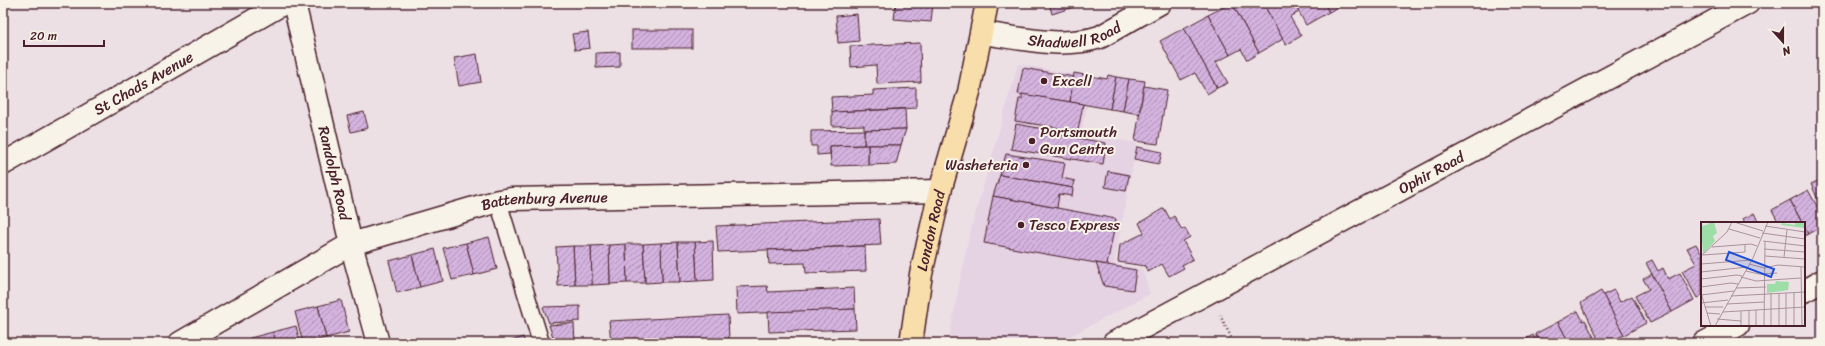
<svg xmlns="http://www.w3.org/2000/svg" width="1825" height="346" viewBox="0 0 1825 346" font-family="Sriracha,sans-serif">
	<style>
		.built { fill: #e5d2e3 }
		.building { fill: url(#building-hatch); stroke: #4a1f2b }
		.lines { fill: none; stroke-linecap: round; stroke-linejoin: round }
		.lane-casing { stroke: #4a1f2b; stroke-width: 19 }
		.street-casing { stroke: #4a1f2b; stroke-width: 25 }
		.primary-casing { stroke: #4a1f2b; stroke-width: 25 }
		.path { stroke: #4a1f2b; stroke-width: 2.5; stroke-dasharray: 1 3; stroke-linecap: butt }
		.lane { stroke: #f7f3e8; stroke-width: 16 }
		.street { stroke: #f7f3e8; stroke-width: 22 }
		.primary { stroke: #f8deab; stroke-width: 22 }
		.poi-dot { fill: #4a1f2b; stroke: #f7f3e8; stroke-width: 1.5 }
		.labels { text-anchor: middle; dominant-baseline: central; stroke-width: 4; stroke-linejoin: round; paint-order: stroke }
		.street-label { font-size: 15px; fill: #4a1f2b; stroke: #f7f3e8 }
		.poi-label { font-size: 15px; fill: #4a1f2b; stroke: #f7f3e8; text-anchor: start }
		.inset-road { fill: none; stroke: #ab939b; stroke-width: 1 }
		.view { fill: #1d4ed8; fill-opacity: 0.15; stroke: #1d4ed8; stroke-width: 2 }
		.inset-edge { fill: none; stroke: #4a1f2b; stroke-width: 2 }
	</style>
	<defs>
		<pattern id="building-hatch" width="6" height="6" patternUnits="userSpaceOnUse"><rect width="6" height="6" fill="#d4b3df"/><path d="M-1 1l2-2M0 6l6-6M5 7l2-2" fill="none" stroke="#ae91b5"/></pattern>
	</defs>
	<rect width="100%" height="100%" fill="#ece0e5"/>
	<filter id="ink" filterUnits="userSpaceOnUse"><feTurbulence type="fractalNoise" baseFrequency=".025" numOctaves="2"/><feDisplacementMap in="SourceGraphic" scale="8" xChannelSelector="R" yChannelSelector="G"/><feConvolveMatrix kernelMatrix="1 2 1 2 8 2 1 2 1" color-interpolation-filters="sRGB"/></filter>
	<g filter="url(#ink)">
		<path class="built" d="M1018,64L1074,74L1083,104L1087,105L1081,134L1137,143L1114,264L1142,269L1150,294L1057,343H948L968,240Z"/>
		<g class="building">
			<path d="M896,3H933L931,22L894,19Z"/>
			<path d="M1049,3H1086L1052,14Z"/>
			<path d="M1232,3H1263L1283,39L1259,53Z"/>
			<path d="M1232,3L1259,53L1247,60L1241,49L1230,55L1208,15Z"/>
			<path d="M1263,3H1294L1299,12L1290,17L1301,36L1286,45Z"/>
			<path d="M1294,3H1324L1329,12L1306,25Z"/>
			<path d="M1324,3H1345L1329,12Z"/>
			<path d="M857,14L859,41L838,43L836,16Z"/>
			<path d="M1208,15L1230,55L1216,62L1228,83L1217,88L1184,28Z"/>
			<path d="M1184,28L1217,88L1207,94L1195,73L1181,80L1160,41Z"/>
			<rect x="632" y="30" width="60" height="18"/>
			<path d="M588,32L590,48L575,50L572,34Z"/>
			<path d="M920,43L921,82L877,84L876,65L851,67L850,46Z"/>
			<path d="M620,52V67L596,68V53Z"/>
			<path d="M477,54L481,82L459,86L454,58Z"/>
			<path d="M1023,68L1074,77L1070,102L1018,94Z"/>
			<path d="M1074,73L1107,79L1108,75L1116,77L1110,109L1070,102Z"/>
			<path d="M1116,77L1129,79L1123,111L1110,109Z"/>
			<path d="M1129,79L1145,81L1139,114L1123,111Z"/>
			<path d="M1144,86L1167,90L1158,144L1135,141Z"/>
			<path d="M916,88V108L832,112L831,97L873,95V90Z"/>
			<path d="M1022,94L1083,104L1078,131L1015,121L1019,99H1022Z"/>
			<path d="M905,109L906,129L864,130V125L832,126V112Z"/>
			<path d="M364,112L368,128L351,132L347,116Z"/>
			<path d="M1016,124L1055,131L1054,134L1106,143L1103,164L1011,149Z"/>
			<path d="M906,129L901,145H864V130Z"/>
			<path d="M864,130V145L830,146V154L817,155V146H811V131Z"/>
			<path d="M868,145H901L896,164L868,165Z"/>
			<path d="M868,145V165L831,166L830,146Z"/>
			<path d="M1137,147L1162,152L1159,164L1134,159Z"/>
			<path d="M1006,154L1065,163L1062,178L1075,181L1073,188L1000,175Z"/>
			<path d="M1108,171L1129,175L1126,191L1105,187Z"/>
			<path d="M1000,175L1073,188L1072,196L1059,194L1057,208L993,196Z"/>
			<path d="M1822,179V209L1811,184Z"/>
			<path d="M1808,190L1822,215V226L1808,234L1790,200Z"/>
			<path d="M993,196L1116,219L1107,265L984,243Z"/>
			<path d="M1790,200L1802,223H1779L1772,210Z"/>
			<path d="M1164,208L1170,219L1174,216L1182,230L1185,228L1190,237L1183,241L1193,259L1182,265L1184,268L1169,276L1162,264L1148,272L1145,266L1118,262L1120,245L1144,233L1139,223Z"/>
			<path d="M1754,213L1759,223H1745L1743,219Z"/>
			<path d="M879,219L881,245L718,252L716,226Z"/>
			<path d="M1804,226L1808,234L1804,236Z"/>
			<path d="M489,237L497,269L474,275L466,243Z"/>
			<path d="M713,241L714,280L697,281L695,242Z"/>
			<path d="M678,242L680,282H662L661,243Z"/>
			<path d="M678,242H695L697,281L680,282Z"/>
			<path d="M466,243L474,275L452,280L443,248Z"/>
			<path d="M661,243L662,282L645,283L643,244Z"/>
			<path d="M626,244L627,283L610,284L609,245Z"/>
			<path d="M626,244H643L645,283H627Z"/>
			<path d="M1696,244L1702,255V295L1697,298L1682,271L1696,264L1687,248Z"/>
			<path d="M609,245L610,284L592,285L591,246Z"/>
			<path d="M573,246H591L592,285H575Z"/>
			<path d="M573,246L575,285L558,286L556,247Z"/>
			<path d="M865,246L866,271L806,273L805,263L769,264L768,250Z"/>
			<path d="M435,249L443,281L420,287L412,255Z"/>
			<path d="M412,255L420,287L397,293L389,261Z"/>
			<path d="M1652,260L1658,271L1663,268L1668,279L1680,273L1694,300L1672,312L1646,263Z"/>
			<path d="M1096,263L1136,270L1133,290L1104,286Z"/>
			<path d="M1652,274L1672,312L1650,323L1635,296L1649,289L1643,279Z"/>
			<path d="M767,286L768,292L854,288L855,309L737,314L736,287Z"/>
			<path d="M1614,290L1620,302L1632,296L1646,323L1624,335L1603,295Z"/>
			<path d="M1601,291L1624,335L1608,343H1600L1581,303Z"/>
			<path d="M341,300L349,332L326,338L318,306Z"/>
			<path d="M318,306L326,338L303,343L295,312Z"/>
			<path d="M580,306V321L549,323L543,307Z"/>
			<path d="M855,309L856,329L769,332L768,312Z"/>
			<path d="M1578,311L1583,321L1585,320L1597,343H1569L1558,322Z"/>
			<path d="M728,315L729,339L659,343H611L609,321Z"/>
			<path d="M1558,322L1569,343H1540L1535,334Z"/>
			<path d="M574,323L575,343H555L549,325Z"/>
			<path d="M296,326L300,343H276L273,332Z"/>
			<path d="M273,332L276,343H252L250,338Z"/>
			<path d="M1533,335L1537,343H1518Z"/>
			<path d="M523,337L525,343H506Z"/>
			<path d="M793,340V343H759V341Z"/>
		</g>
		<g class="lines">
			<g class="lane-casing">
				<path id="lane" d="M498,201L541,343"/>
			</g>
			<g class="street-casing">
				<g id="street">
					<path id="s1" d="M294,3L351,244L378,343"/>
					<path id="s2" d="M982,33C1021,38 1062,49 1100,37L1160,3"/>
					<path id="s3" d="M3,164L284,3"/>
					<path d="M1804,291L1822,281"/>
					<path id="s4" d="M180,343L351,244L498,201L511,199L940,191"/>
					<path id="s5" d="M1114,343L1748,3"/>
					<path d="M1704,343L1738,325"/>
				</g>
			</g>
			<g class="primary-casing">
				<g id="primary">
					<path id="s6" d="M911,343L921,274L940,191L969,92L987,3"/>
				</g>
			</g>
			<path class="path" d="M1220,315L1234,343"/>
			<use href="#lane" class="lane"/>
			<use href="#street" class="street"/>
			<use href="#primary" class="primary"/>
		</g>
	</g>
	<g class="poi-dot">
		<circle cx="1044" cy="81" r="4"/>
		<circle cx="1032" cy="141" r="4"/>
		<circle cx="1026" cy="165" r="4"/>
		<circle cx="1021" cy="225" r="4"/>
	</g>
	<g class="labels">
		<g class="street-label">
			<text stroke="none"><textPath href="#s2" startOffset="94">Shadwell Road</textPath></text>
			<text stroke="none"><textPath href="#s3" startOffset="162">St Chads Avenue</textPath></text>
			<text stroke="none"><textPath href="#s1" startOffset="175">Randolph Road</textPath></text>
			<text stroke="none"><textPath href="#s5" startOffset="360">Ophir Road</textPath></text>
			<text stroke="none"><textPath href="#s4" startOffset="397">Battenburg Avenue</textPath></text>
			<text stroke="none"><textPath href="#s6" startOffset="114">London Road</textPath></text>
		</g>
		<g class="poi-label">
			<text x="1052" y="81">Excell</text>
			<text x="1040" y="132">Portsmouth<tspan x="1040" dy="17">Gun Centre</tspan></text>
			<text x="1018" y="165" text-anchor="end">Washeteria</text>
			<text x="1029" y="225">Tesco Express</text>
		</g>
	</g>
	<g transform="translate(1701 222)">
		<rect width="104" height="104" fill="#ece0e5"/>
		<path d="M94,0H102L104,6L80,3L81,1L94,3ZM75,59L88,60L87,68L66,71V62H74Z" fill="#9ddea7"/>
		<path d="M7,0H13L16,11L12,14L14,19L2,32L0,2L2,4L8,2Z" fill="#9ddea7"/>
		<path class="inset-road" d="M33,0L62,9M64,4L104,10M28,7L59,16M61,11L104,17M62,19L104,24M11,25L50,22L56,24M63,27L104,30M2,33L44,30V22M0,34L26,10L31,0M64,34L104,37M83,35L86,8M0,42L51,38M48,42L63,46L77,43L104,45M100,45L101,104M45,49L58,52L76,51M0,50L46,45M40,55L55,59L100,56M0,57L36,53L41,54M0,65L30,61L37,62M35,66L65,65M93,70V104M0,71L10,104M70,71V104M78,71V104M85,71V104M0,73L33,69M30,74L104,70M0,81L27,78M26,82L63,80M4,85H22M48,88V104M55,88V104M40,89V104M22,90L104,85M6,91L19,92M16,97L40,99M14,104L52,36L67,0M63,104L64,20"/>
		<path class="view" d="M28,30L73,47L70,55L25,38Z"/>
		<rect width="104" height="104" class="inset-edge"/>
	</g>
	<rect width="1825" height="346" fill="none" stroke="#f7f3e8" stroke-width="16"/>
	<rect x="8" y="8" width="1809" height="330" fill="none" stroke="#4a1f2b" stroke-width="1.5" filter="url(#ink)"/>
	<g transform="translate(1783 42) rotate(159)" stroke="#f7f3e8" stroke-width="3" paint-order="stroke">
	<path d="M0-3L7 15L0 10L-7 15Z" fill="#4a1f2b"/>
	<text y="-6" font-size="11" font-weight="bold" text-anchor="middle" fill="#4a1f2b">N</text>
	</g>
	<path d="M24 40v6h80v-6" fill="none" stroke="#4a1f2b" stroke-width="2"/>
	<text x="30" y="40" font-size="12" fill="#4a1f2b" stroke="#f7f3e8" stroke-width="3" paint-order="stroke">20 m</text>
</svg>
